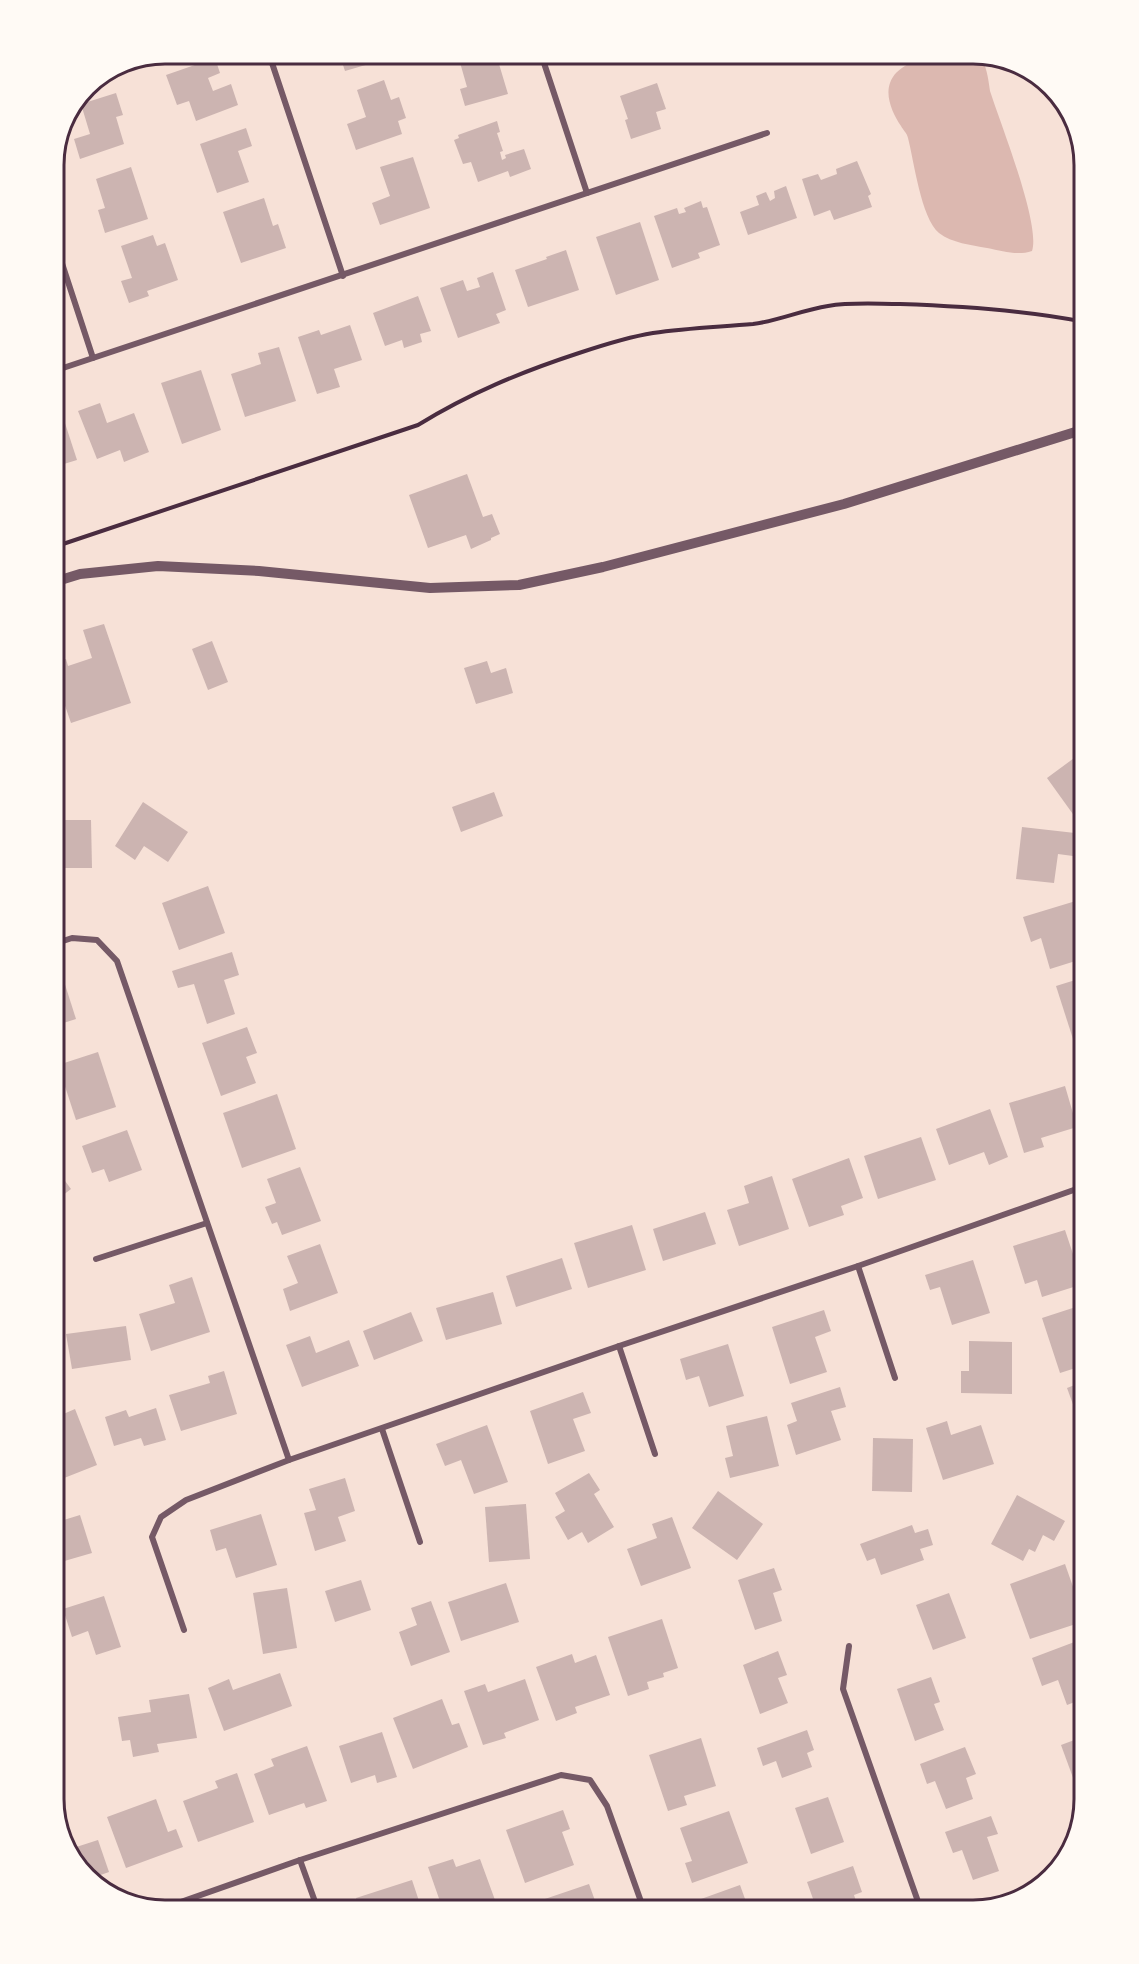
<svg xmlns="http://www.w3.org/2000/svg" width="1139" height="1964" viewBox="0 0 1139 1964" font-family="'Alegreya Sans',sans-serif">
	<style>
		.water { fill: #dcb8b0 }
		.building { fill: #ccb4b1 }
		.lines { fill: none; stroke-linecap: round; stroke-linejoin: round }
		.path { stroke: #4a2c40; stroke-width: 4 }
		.minor { stroke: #755966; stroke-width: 6 }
		.tertiary { stroke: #755966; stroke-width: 10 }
		.rim { fill: none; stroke: #4a2c40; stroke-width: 3 }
	</style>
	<rect width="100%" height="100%" fill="#f7e1d7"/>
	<path class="water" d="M930,54H979C987,66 988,78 990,91C1000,122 1041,225 1032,251C1017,256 1003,251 987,248C971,245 952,243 939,233C921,218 914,161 908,138C907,133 903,130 901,126C893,114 885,97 890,83C896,66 916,61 930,54Z"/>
	<g class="building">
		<path d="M332,54H366L369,64L345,71L340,56L333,57Z"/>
		<path d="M476,54H496L508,94L465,106L460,89L467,87L459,59Z"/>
		<path d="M607,54H636V55L610,64Z"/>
		<path d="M215,58L220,73L208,78L213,91L231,84L238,105L196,121L189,101L177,105L166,75Z"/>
		<path d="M384,80L391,100L399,97L406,118L398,121L402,134L356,150L347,124L366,117L357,90Z"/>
		<path d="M657,83L666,109L656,112L661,129L631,139L625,120L628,119L620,96Z"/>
		<path d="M116,93L123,115L116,117L124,144L80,159L74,139L90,134L81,104Z"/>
		<path d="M497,121L500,132L497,133L503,151L500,152L502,160L506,158L505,155L524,149L531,169L510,177L508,171L478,182L471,162L463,164L454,140L459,138L458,135Z"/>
		<path d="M246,128L252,146L238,151L249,182L217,193L200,144Z"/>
		<path d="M413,157L430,208L380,225L372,203L390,196L380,167Z"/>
		<path d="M857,161L871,194L868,196L872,207L834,220L830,210L814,216L802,179L818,174L821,180L837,174L836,169Z"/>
		<path d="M131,167L148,219L105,233L98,210L105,208L96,179Z"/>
		<path d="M786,186L797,218L748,235L740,212L759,205L756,196L766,192L770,201L775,198L774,191Z"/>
		<path d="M264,198L273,226L278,224L286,248L241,263L223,212Z"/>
		<path d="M701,201L703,208L707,207L720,245L698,253L700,258L672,268L654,216L677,208L679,214L686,212L684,208Z"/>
		<path d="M640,222L659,280L616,295L596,237Z"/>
		<path d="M153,235L157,246L165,243L178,280L147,291L149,296L129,303L121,281L132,278L121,246Z"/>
		<path d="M566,250L579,290L528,307L515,270L547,259L546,257Z"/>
		<path d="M493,272L506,310L496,314L500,323L458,338L440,288L463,280L467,291L480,287L477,278Z"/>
		<path d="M418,296L431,331L420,334L422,342L404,348L402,340L385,346L373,313Z"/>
		<path d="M350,325L362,360L334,369L340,387L317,394L298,337L319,330L321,335Z"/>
		<path d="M279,347L296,401L245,417L231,374L261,364L258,353Z"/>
		<path d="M201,370L221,430L182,444L161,383Z"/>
		<path d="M100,403L107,423L134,413L149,452L124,462L120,450L97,459L78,411Z"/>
		<path d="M63,417L77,460L54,467V420Z"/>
		<path d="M467,474L483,517L492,514L500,534L491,538V540L471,549L466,535L428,548L409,495Z"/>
		<path d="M104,624L131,703L71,723L54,674V663L66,659L68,666L92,658L83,630Z"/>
		<path d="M212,641L228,682L208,690L192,649Z"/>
		<path d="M487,661L491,673L506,668L513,693L476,704L464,668Z"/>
		<path d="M1085,750V809L1075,817L1047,778Z"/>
		<path d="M494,792L503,816L461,832L452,807Z"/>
		<path d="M143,802L188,832L168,862L144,846L135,860L115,846Z"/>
		<path d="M54,820H91L92,868H54Z"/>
		<path d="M1022,827L1075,833L1073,856L1058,854L1054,883L1016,879Z"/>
		<path d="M208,886L225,933L179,950L162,903Z"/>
		<path d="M1079,900L1085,921L1076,923L1085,951V958L1050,969L1041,938L1031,942L1023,917Z"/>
		<path d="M232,952L239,975L224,980L235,1014L207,1024L194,984L178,988L172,971Z"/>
		<path d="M62,975L76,1019L54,1026V978Z"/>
		<path d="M1085,977V1036L1073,1039L1056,986Z"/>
		<path d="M247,1027L257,1053L246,1057L256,1083L221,1096L202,1043Z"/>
		<path d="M98,1052L116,1107L76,1120L58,1065Z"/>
		<path d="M1065,1086L1077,1127L1041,1138L1044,1147L1024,1153L1009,1103Z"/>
		<path d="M277,1094L296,1149L242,1168L223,1113Z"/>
		<path d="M990,1109L1008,1157L989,1165L984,1152L949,1165L936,1129Z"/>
		<path d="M127,1130L142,1170L109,1182L104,1169L92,1173L82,1146Z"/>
		<path d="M921,1137L936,1180L878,1199L864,1156Z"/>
		<path d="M849,1158L863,1198L841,1206L844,1215L809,1227L792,1179Z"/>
		<path d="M54,1166L71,1189L54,1202Z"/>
		<path d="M300,1167L321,1221L282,1235L277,1222L272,1224L265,1207L276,1203L267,1179Z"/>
		<path d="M772,1176L789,1229L739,1246L727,1210L749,1203L744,1186Z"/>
		<path d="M705,1212L716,1244L663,1261L653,1229Z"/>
		<path d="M632,1225L646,1270L588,1288L574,1243Z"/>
		<path d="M1065,1230L1083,1284L1042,1297L1037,1280L1025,1284L1013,1246Z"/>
		<path d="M320,1244L338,1293L290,1311L283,1289L298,1283L287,1256Z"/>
		<path d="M562,1258L572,1289L516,1307L506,1276Z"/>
		<path d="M973,1260L990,1313L952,1325L940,1287L930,1290L925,1275Z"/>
		<path d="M192,1277L210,1332L151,1351L139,1314L175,1303L169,1285Z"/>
		<path d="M493,1292L502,1324L446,1340L436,1308Z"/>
		<path d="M1085,1304V1325L1082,1326L1085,1334V1365L1060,1373L1042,1318Z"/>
		<path d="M824,1310L831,1331L815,1337L827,1372L790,1384L772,1327Z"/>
		<path d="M411,1312L423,1341L374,1360L363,1331Z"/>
		<path d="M126,1326L131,1360L72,1369L66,1334Z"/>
		<path d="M310,1336L316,1353L349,1340L359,1366L302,1387L286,1345Z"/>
		<path d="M969,1341L1012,1342V1394L961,1393V1371H969Z"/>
		<path d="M728,1344L744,1396L709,1407L699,1376L686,1380L680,1359Z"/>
		<path d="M224,1371L237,1414L181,1431L169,1395L210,1383L208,1376Z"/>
		<path d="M1085,1381V1437L1067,1388Z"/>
		<path d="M840,1387L846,1407L831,1411L841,1440L796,1455L787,1425L797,1421L791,1403Z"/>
		<path d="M583,1392L591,1413L573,1419L585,1451L548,1464L530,1411Z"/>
		<path d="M156,1408L166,1440L144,1446L141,1438L114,1446L105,1417L126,1410L129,1417Z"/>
		<path d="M75,1409L97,1465L54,1482V1446L59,1445L54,1431V1418Z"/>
		<path d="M767,1416L779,1466L730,1478L725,1458L733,1456L726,1426Z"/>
		<path d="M947,1421L951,1435L981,1425L994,1464L943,1480L926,1428Z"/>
		<path d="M487,1425L508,1482L474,1494L461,1460L445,1466L436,1444Z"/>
		<path d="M873,1438L913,1439L912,1492L872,1491Z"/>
		<path d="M589,1473L600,1490L594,1494L614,1527L588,1543L582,1532L568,1540L555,1517L565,1511L555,1493Z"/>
		<path d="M345,1478L355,1511L338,1517L346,1541L315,1551L304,1513L316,1510L309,1489Z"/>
		<path d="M718,1491L763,1524L737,1560L692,1528Z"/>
		<path d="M1017,1495L1065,1521L1054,1541L1043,1535L1035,1552L1029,1549L1023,1561L991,1544Z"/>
		<path d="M526,1504L530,1559L489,1562L485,1507Z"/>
		<path d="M261,1514L277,1565L236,1578L226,1548L216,1551L210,1530Z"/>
		<path d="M80,1515L92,1553L54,1564V1544L57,1543L54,1533V1523Z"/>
		<path d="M672,1517L691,1568L641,1586L627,1549L657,1538L652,1524Z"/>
		<path d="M912,1525L915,1533L928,1529L933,1545L920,1549L924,1560L881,1575L875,1558L867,1561L860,1544Z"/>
		<path d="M1065,1564L1085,1621L1030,1639L1010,1584Z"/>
		<path d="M774,1568L782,1590L773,1593L782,1621L755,1630L738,1580Z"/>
		<path d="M361,1580L371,1610L335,1622L325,1591Z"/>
		<path d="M506,1583L519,1622L461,1641L448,1602Z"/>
		<path d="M287,1588L297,1648L263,1654L253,1593Z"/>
		<path d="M949,1593L966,1638L933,1650L916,1605Z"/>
		<path d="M104,1596L121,1647L96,1655L88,1631L72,1637L63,1609Z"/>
		<path d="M431,1601L450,1652L411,1666L399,1632L417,1625L411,1608Z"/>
		<path d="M662,1619L678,1668L663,1673L664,1677L647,1682L649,1689L628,1696L608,1637Z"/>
		<path d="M1085,1638V1698L1067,1705L1058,1680L1042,1686L1032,1658Z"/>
		<path d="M778,1651L787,1675L778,1678L788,1703L760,1714L743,1665Z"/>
		<path d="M572,1654L575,1663L596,1655L610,1695L575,1707L577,1713L556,1721L536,1667Z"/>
		<path d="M280,1673L292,1706L224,1731L208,1688L229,1679L233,1690Z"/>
		<path d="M931,1677L940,1702L934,1704L944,1730L915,1741L897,1689Z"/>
		<path d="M525,1679L539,1720L504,1733L506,1738L483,1745L464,1691L485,1684L488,1692Z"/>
		<path d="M189,1694L197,1738L157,1744L159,1752L133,1757L130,1740L122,1741L118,1717L151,1712L149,1700Z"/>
		<path d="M442,1699L452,1725L459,1723L468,1747L413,1769L393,1718Z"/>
		<path d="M807,1730L814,1750L807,1753L812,1767L782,1778L776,1761L763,1766L757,1748Z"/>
		<path d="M382,1732L397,1777L377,1783L375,1775L351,1783L339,1746Z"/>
		<path d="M54,1733L65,1737L55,1772H54Z"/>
		<path d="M1085,1736V1792L1079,1794L1061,1745Z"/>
		<path d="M701,1738L716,1786L684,1796L687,1805L668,1811L649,1755Z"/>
		<path d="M307,1746L327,1801L306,1808L304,1803L269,1815L254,1774L274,1766L271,1759Z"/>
		<path d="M965,1747L976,1774L966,1778L973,1799L946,1809L935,1781L927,1784L920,1764Z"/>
		<path d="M237,1773L254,1822L198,1842L183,1801L218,1788L215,1781Z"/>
		<path d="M828,1797L844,1842L811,1854L795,1808Z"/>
		<path d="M156,1799L168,1832L176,1829L183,1847L126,1868L107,1817Z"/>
		<path d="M563,1810L570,1829L562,1832L574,1865L525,1883L506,1830Z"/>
		<path d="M729,1811L748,1863L692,1883L685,1863L692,1861L680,1828Z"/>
		<path d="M991,1816L998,1834L987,1837L999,1871L973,1880L962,1850L953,1853L945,1832Z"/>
		<path d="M98,1840L109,1872L92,1878L67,1850Z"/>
		<path d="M453,1859L456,1867L480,1859L495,1900L467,1910H443L428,1867Z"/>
		<path d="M853,1866L862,1892L854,1895L859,1910H817L807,1882Z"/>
		<path d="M412,1880L422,1910H360L356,1898Z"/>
		<path d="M589,1884L598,1909L542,1910L539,1901Z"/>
		<path d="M740,1885L749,1910H704L701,1899Z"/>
		<path d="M1012,1892L1015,1900L982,1908L980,1903Z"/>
	</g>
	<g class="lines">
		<path class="path" d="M54,547L418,425C470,393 521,372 579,353C603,345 628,337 653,333C687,328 719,327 753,324C778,321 802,310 828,306C851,302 876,304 900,304C961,306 1025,310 1085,322"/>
		<g class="minor">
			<path d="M269,54L343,276"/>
			<path d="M541,54L587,193"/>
			<path d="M54,239L93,358"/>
			<path d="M54,371L767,133"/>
			<path d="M54,944L72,938L97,940L117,961L289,1460"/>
			<path d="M96,1259L207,1223"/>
			<path d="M858,1266L895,1378"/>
			<path d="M619,1346L655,1454"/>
			<path d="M382,1429L420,1542"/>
			<path d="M184,1630L152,1537L161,1517L186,1500L289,1460L619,1346L858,1266L1085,1186"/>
			<path d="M849,1646L843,1689L921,1910"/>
			<path d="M300,1860L318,1910"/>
			<path d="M158,1910L300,1860L561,1775L590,1780L607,1806L644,1910"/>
		</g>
		<path class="tertiary" d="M54,582L80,574L158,566L259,571L430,588L519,585L603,567L844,504L1085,429"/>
	</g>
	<path d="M0 0H1139V1964H0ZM165 64H973A101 101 0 0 1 1074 165V1799A101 101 0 0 1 973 1900H165A101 101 0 0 1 64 1799V165A101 101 0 0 1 165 64Z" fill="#fffaf5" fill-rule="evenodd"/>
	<path class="rim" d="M165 64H973A101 101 0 0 1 1074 165V1799A101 101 0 0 1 973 1900H165A101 101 0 0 1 64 1799V165A101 101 0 0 1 165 64Z"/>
</svg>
